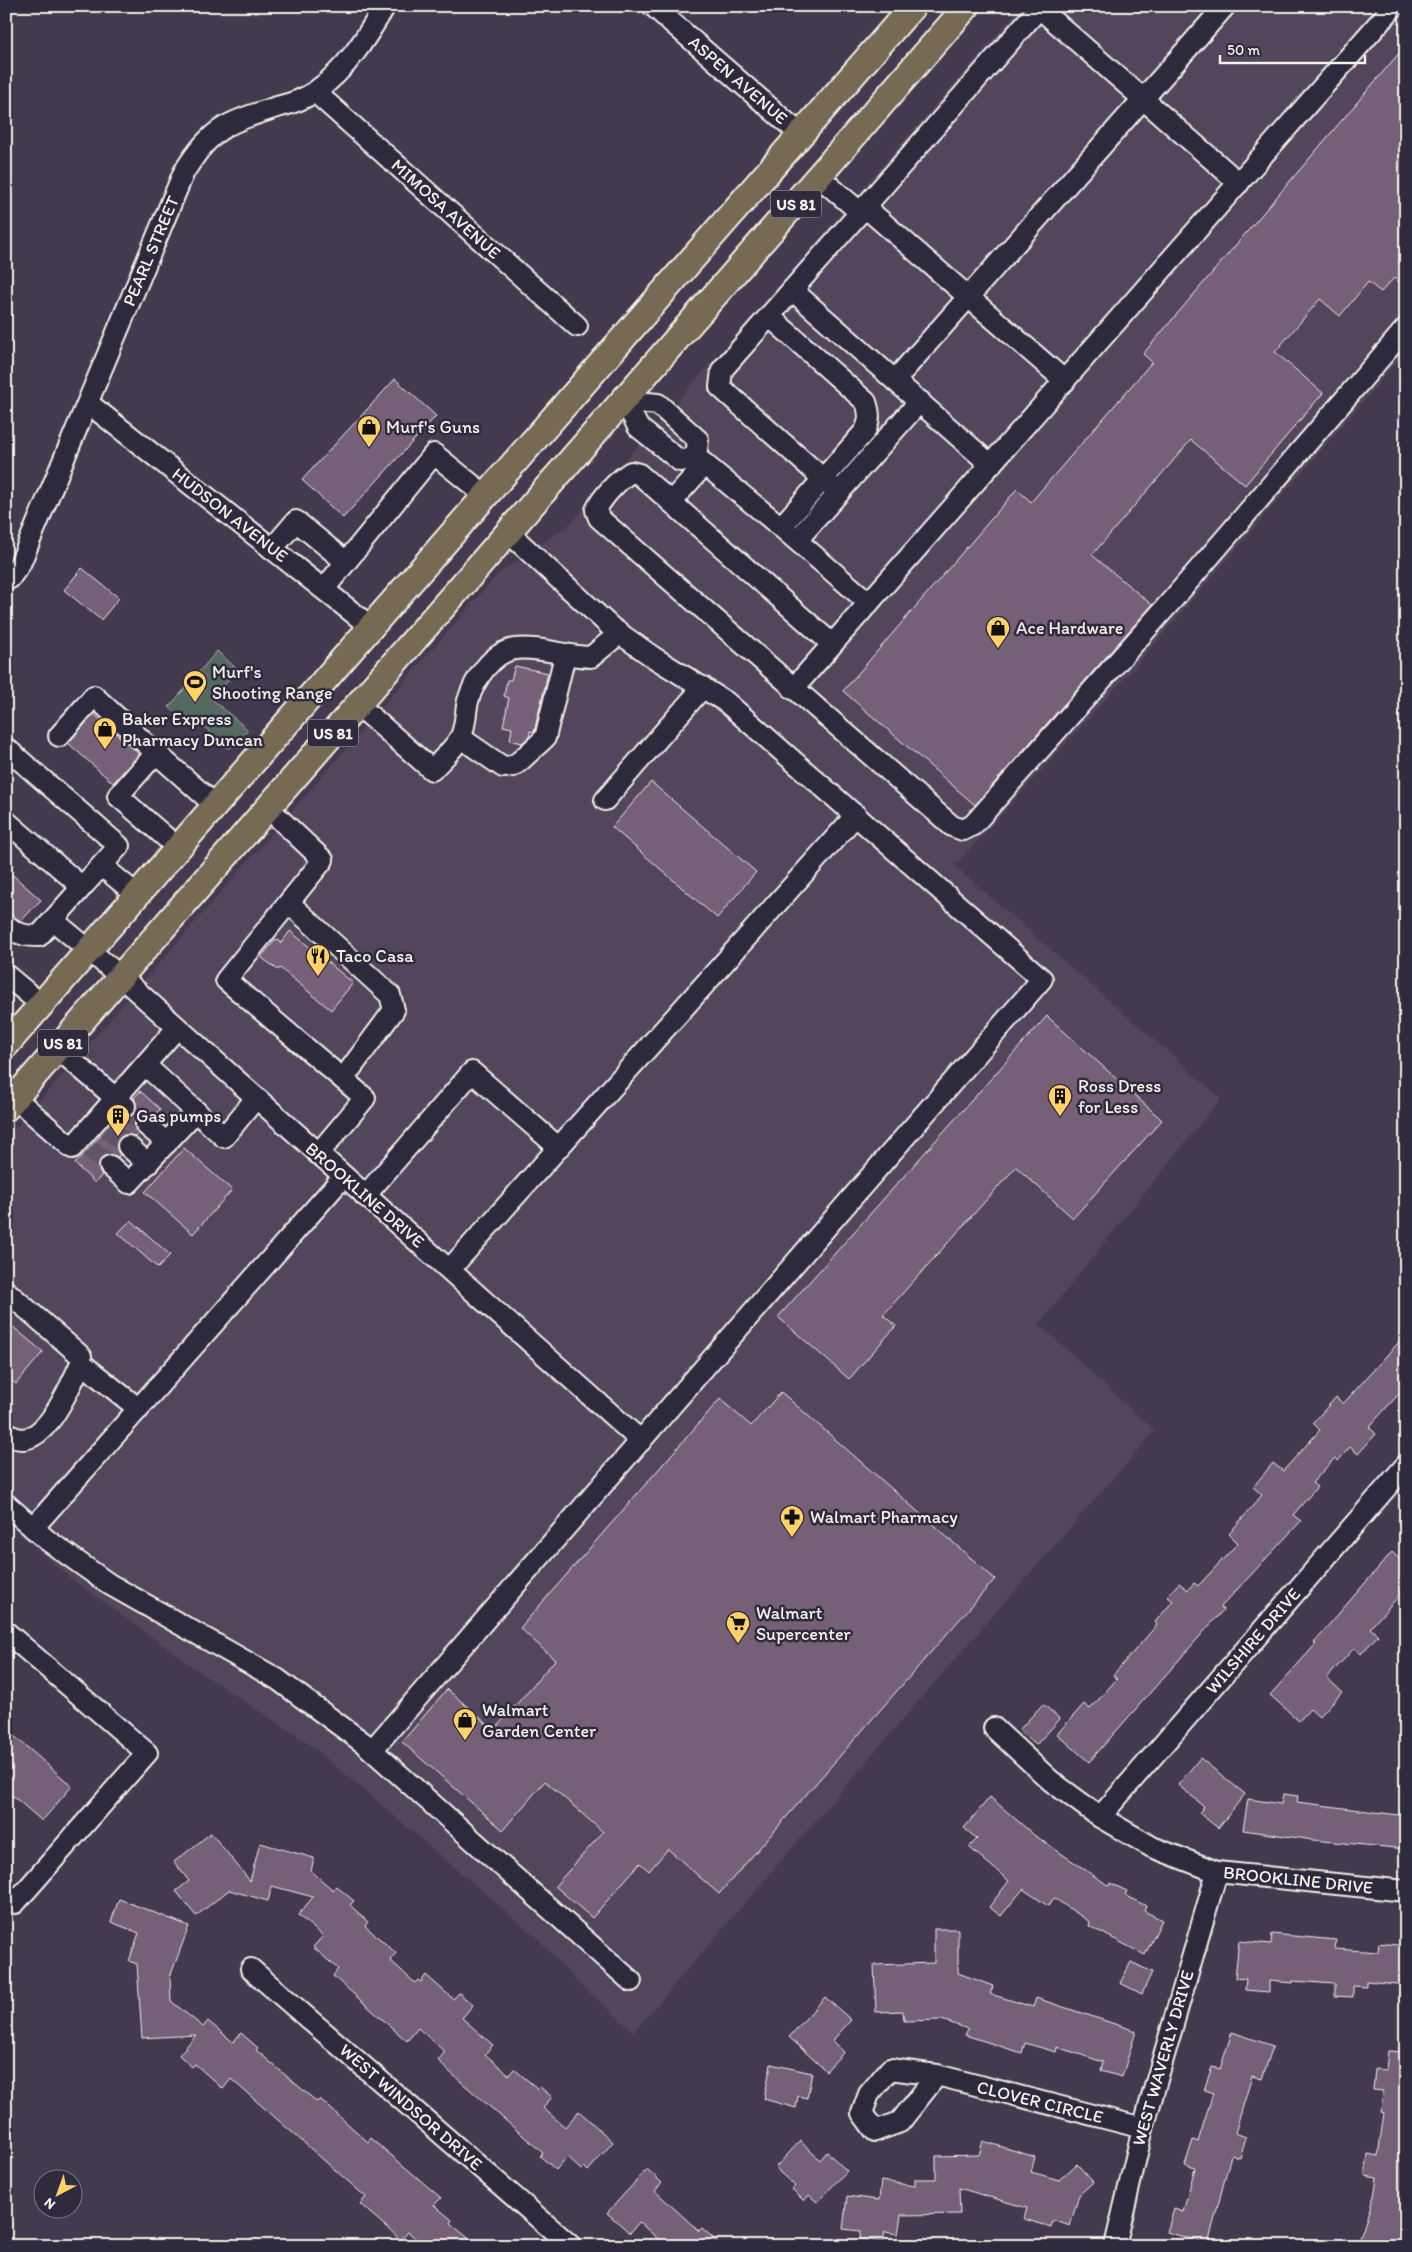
<svg xmlns="http://www.w3.org/2000/svg" width="1412" height="2252" viewBox="0 0 1412 2252" font-family="Itim,sans-serif">
	<style>
		.built { fill: #52455b }
		.green { fill: #566961; stroke: #a5ada4 }
		.building { fill: #746078; stroke: #f4f1e8 }
		.lines { fill: none; stroke-linecap: round; stroke-linejoin: round }
		.minor-tunnel { stroke: #5e5566; stroke-width: 20; stroke-dasharray: 20 10; stroke-linecap: butt }
		.minor-casing { stroke: #f4f1e8; stroke-width: 24 }
		.major-casing { stroke: #f4f1e8; stroke-width: 29 }
		.minor { stroke: #2f2a3d; stroke-width: 20 }
		.major { stroke: #766a54; stroke-width: 25 }
		.labels { text-anchor: middle; dominant-baseline: central; stroke-width: 5; stroke-linejoin: round; paint-order: stroke }
		.shield { fill: #2f2a3d; stroke: #b9b5b5; stroke-width: 1 }
		.shield-label { font-size: 16px; font-weight: bold; fill: #f4f1e8 }
		.street-label { font-size: 18px; fill: #f4f1e8; stroke: #2f2a3d }
		.poi-label { font-size: 18px; fill: #f4f1e8; stroke: #2f2a3d; text-anchor: start }
	</style>
	<rect width="100%" height="100%" fill="#443a4f"/>
	<filter id="ink" filterUnits="userSpaceOnUse"><feTurbulence type="fractalNoise" baseFrequency=".02" numOctaves="2"/><feDisplacementMap in="SourceGraphic" scale="10" xChannelSelector="R" yChannelSelector="G"/><feConvolveMatrix kernelMatrix="1 2 1 2 8 2 1 2 1" color-interpolation-filters="sRGB"/></filter>
	<g filter="url(#ink)">
		<path class="built" d="M1022,6H1406V351L1132,670L955,866L1221,1098L1039,1324L1155,1431L928,1690L634,2032L579,1984L535,1936L312,1746L203,1674L69,1577L6,1522V1139L498,574L571,523Z"/>
		<path class="green" d="M217,651L237,669L213,700L248,730L229,749L192,716L184,720L169,707Z"/>
		<g class="building">
			<path d="M1406,45V253L1398,262L1406,269V288L1394,278L1381,292L1368,282L1340,316L1320,299L1275,352L1323,393L1245,485L1191,440L1092,555L1152,605L975,805L843,691L1017,489L1031,502L1152,362L1143,354Z"/>
			<path d="M395,379L436,416L343,518L302,480Z"/>
			<path d="M82,568L119,598L101,620L64,590Z"/>
			<path d="M515,666L548,673L534,732L530,731L529,737L522,743L510,740L512,728L503,726L509,698L504,696L507,680H511Z"/>
			<path d="M94,714L139,754L113,783L68,743Z"/>
			<path d="M651,782L756,872L717,918L612,827Z"/>
			<path d="M6,869L41,900L21,921L6,913Z"/>
			<path d="M290,931L353,983L331,1010L280,968L278,970L261,957L276,939L281,943Z"/>
			<path d="M1047,1016L1162,1120L1073,1218L1016,1167L883,1315L896,1326L849,1379L778,1317Z"/>
			<path d="M140,1091L160,1109L154,1116L148,1113L137,1117L134,1123L138,1134L136,1137L125,1135L119,1138L116,1144L120,1155L118,1157L107,1155L101,1158L99,1169L102,1175L95,1183L75,1164L118,1116L129,1117L134,1114L137,1108L134,1098Z"/>
			<path d="M184,1148L232,1190L193,1234L145,1192Z"/>
			<path d="M131,1220L170,1255L158,1268L118,1233Z"/>
			<path d="M6,1321L43,1352L16,1384L6,1376Z"/>
			<path d="M1406,1334V1386L1369,1427L1376,1434L1358,1454L1350,1447L1338,1461L1335,1458L1312,1483L1317,1487L1293,1515L1301,1521L1221,1607L1223,1610L1089,1762L1057,1734L1084,1704L1090,1709L1117,1679L1113,1675L1157,1625L1155,1622L1173,1601L1167,1596L1179,1583L1188,1590L1194,1583L1198,1586L1238,1543L1229,1534L1262,1495L1253,1487L1273,1463L1283,1471L1320,1430L1313,1423L1336,1397L1343,1404Z"/>
			<path d="M781,1392L995,1579L719,1894L668,1849L649,1871L640,1863L592,1918L555,1886L603,1832L545,1781L503,1830L402,1742L447,1689L494,1730L555,1660L520,1628L720,1399L751,1426Z"/>
			<path d="M1392,1552L1406,1565V1588L1370,1628L1378,1635L1361,1654L1354,1648L1327,1678L1342,1692L1319,1717L1310,1709L1299,1721L1270,1695L1316,1644L1314,1642Z"/>
			<path d="M1043,1704L1060,1719L1036,1745L1019,1730Z"/>
			<path d="M6,1729L72,1786L42,1821L6,1790Z"/>
			<path d="M1200,1758L1245,1794L1218,1828L1199,1813L1204,1806L1178,1785Z"/>
			<path d="M1283,1794L1298,1796L1297,1802L1406,1816V1849L1313,1840L1243,1830L1248,1799L1281,1804Z"/>
			<path d="M990,1797L1034,1835L1109,1886L1110,1883L1127,1891L1125,1895L1146,1906L1144,1911L1162,1920L1145,1955L1089,1926L1090,1922L1054,1898L1048,1906L1023,1889L1001,1916L989,1907L1009,1881L969,1847L977,1839L964,1828Z"/>
			<path d="M211,1833L250,1881L260,1843L314,1858L311,1871L333,1890L336,1886L354,1901L350,1905L368,1922L365,1926L396,1953L390,1960L415,1983L418,1980L421,1982L426,1975L453,1999L459,1993L473,2005L462,2018L493,2045L485,2054L509,2075L514,2069L538,2089L540,2087L552,2097L543,2108L565,2127L579,2111L613,2142L588,2171L584,2167L581,2170L567,2157L556,2170L540,2156L543,2153L444,2067L438,2060L445,2052L418,2028L407,2041L333,1976L338,1969L313,1947L323,1936L298,1915L313,1897L272,1886L268,1901L229,1890L196,1916L176,1891L189,1881L174,1862Z"/>
			<path d="M119,1899L189,1926L170,1977L171,2001L203,2027L208,2021L233,2042L241,2033L258,2048L256,2050L317,2102L320,2099L368,2142L371,2138L441,2198L434,2205L452,2220L450,2223L478,2246H425L408,2232L401,2240L360,2204L366,2197L231,2079L223,2089L195,2064L192,2067L179,2055L196,2035L142,2038L137,1964L129,1961L139,1933L111,1922Z"/>
			<path d="M934,1929H958V1973L993,1986L990,1994L1033,2007L1036,1998L1136,2031L1122,2077L1101,2071L1103,2062L1057,2047L1056,2052L1025,2043L1022,2053L965,2035L968,2029L942,2020L904,2021L903,2011L876,2012L874,1965L934,1963Z"/>
			<path d="M1272,1934L1336,1940L1335,1949L1378,1952L1379,1943L1406,1946V1985L1366,1981V1987L1353,1986V1997L1335,1996V1984L1293,1981V1983L1269,1981V1992L1245,1990L1246,1979L1235,1978L1239,1941L1271,1944Z"/>
			<path d="M1131,1962L1152,1972L1142,1994L1120,1983Z"/>
			<path d="M825,1997L851,2020L832,2041L844,2052L826,2071L789,2037Z"/>
			<path d="M1232,2032L1273,2046L1262,2079L1252,2076L1235,2133L1246,2137L1240,2158L1231,2155L1208,2244L1167,2232L1174,2209L1183,2212L1195,2168L1185,2165L1193,2140L1198,2142L1213,2093L1204,2090L1212,2067L1220,2069Z"/>
			<path d="M1388,2051L1406,2052V2228L1400,2246H1363L1364,2242L1359,2240L1374,2196L1377,2178L1365,2176L1368,2154L1378,2156L1384,2113L1381,2112L1383,2091L1373,2090L1375,2069L1386,2070Z"/>
			<path d="M771,2064L812,2073L807,2098L798,2096L796,2108L764,2099Z"/>
			<path d="M800,2141L820,2160L827,2152L847,2171L817,2202L809,2195L804,2201L792,2189L795,2186L775,2168Z"/>
			<path d="M983,2141L1035,2157L1031,2172L1059,2180L1077,2164L1093,2182L1079,2195L1070,2226L1053,2220L1051,2227L1024,2219L1027,2208L959,2188L960,2214L901,2215L898,2234L885,2232L883,2242L860,2239L861,2231L843,2229L847,2196L879,2200L881,2181L915,2186V2179H936V2156L979,2155Z"/>
			<path d="M647,2169L662,2183L655,2191L699,2231L702,2228L722,2246H666L639,2222L630,2233L607,2213Z"/>
		</g>
		<g class="lines">
			<g class="minor-tunnel">
				<path d="M126,1107L146,1125"/>
				<path d="M107,1128L128,1146"/>
				<path d="M90,1148L110,1166"/>
			</g>
			<g class="minor-casing">
				<g id="minor">
					<path d="M653,6L801,135"/>
					<path d="M1037,6L1239,183"/>
					<path d="M315,92L577,326"/>
					<path d="M819,177L861,213"/>
					<path d="M865,207L1065,381"/>
					<path d="M792,290L991,465"/>
					<path d="M769,316L866,402C870,414 870,420 865,431L781,527"/>
					<path d="M895,380L1225,6"/>
					<path d="M625,401L658,404L698,440L696,457"/>
					<path d="M625,401L638,427L680,461L696,457"/>
					<path d="M88,403L371,627"/>
					<path d="M696,457L781,527L869,603"/>
					<path d="M705,464L671,502L639,474L631,472C618,480 603,496 596,510L599,518L952,826L963,830L973,825L1174,598L1406,328"/>
					<path d="M839,493L720,387L722,370L1041,6"/>
					<path d="M671,502L832,644"/>
					<path d="M797,540L920,401"/>
					<path d="M272,549L296,521L346,562"/>
					<path d="M6,577L10,578L20,564L184,172C212,126 228,123 277,107C290,104 305,99 316,91C347,69 366,38 385,6"/>
					<path d="M324,589L434,454L486,496"/>
					<path d="M793,689L1394,6"/>
					<path d="M358,705L432,770C441,760 453,750 460,738C466,728 465,712 468,701C474,680 492,652 515,649C541,646 566,657 591,657L620,633"/>
					<path d="M59,736L94,696L156,753"/>
					<path d="M461,738L503,767L513,766L520,761L545,738L565,655"/>
					<path d="M6,748L119,846L82,887"/>
					<path d="M605,800L703,687"/>
					<path d="M268,808L323,860L226,980L365,1098L318,1154"/>
					<path d="M6,821L82,887L39,936C25,936 16,934 6,925"/>
					<path d="M178,848L118,796L156,753L216,806"/>
					<path d="M102,866L137,895"/>
					<path d="M289,903L390,995L394,1010L343,1079"/>
					<path d="M54,921L121,977L641,1441"/>
					<path d="M6,975L42,1005"/>
					<path d="M58,1049L125,1106"/>
					<path d="M145,1065L224,1137L256,1098"/>
					<path d="M15,1098L72,1148L177,1028"/>
					<path d="M146,1125L167,1143"/>
					<path d="M128,1146L148,1164"/>
					<path d="M110,1166L129,1183L196,1111"/>
					<path d="M365,1196L472,1072L558,1147"/>
					<path d="M450,1269L856,815"/>
					<path d="M6,1291L81,1356V1363C70,1386 40,1462 6,1432"/>
					<path d="M81,1363L139,1409"/>
					<path d="M6,1504L47,1540L109,1584L277,1679L365,1744L631,1981"/>
					<path d="M33,1528L343,1177"/>
					<path d="M6,1632L147,1753L15,1903L6,1895"/>
					<path d="M994,1728L1051,1781L1100,1817L1152,1847L1217,1872L1406,1891"/>
					<path d="M372,1750L1042,979L726,702L653,657L612,628L508,532"/>
					<path d="M1100,1817L1406,1465"/>
					<path d="M251,1969L571,2246"/>
					<path d="M890,2069L937,2075L900,2122L875,2131L862,2113L869,2094Z"/>
					<path d="M937,2075L1143,2128"/>
					<path d="M1115,2246L1143,2128L1217,1872"/>
				</g>
			</g>
			<g class="major-casing">
				<g id="major">
					<path d="M6,1045L913,6"/>
					<path d="M6,1108L967,6"/>
				</g>
			</g>
			<use href="#minor" class="minor"/>
			<use href="#major" class="major"/>
		</g>
	</g>
	<defs>
		<g id="shop-pin" transform="scale(1.25)"><path d="M0 17L-7.5 6A9.5 9.5 0 1 1 7.5 6Z" fill="#ffd166" stroke="#2f2a3d"/><path d="M-5-2.5h2.3a2.7 3.5 0 0 1 5.4 0H5L5.5 6h-11ZM-1.5-2.5h3a1.5 2.3 0 0 0-3 0Z" fill="#111"/></g>
		<g id="stadium-pin" transform="scale(1.25)"><path d="M0 17L-7.5 6A9.5 9.5 0 1 1 7.5 6Z" fill="#ffd166" stroke="#2f2a3d"/><path d="M0-5a6.5 5 0 1 0 0 10a6.5 5 0 1 0 0-10ZM-3.5-1.8h7v3.6h-7Z" fill="#111"/></g>
		<g id="restaurant-pin" transform="scale(1.25)"><path d="M0 17L-7.5 6A9.5 9.5 0 1 1 7.5 6Z" fill="#ffd166" stroke="#2f2a3d"/><path d="M-5-6h1v4h1v-4h1v4h1v-4h1v5L-1.5 .5V6h-2V.5L-5-1ZM5-6V6H3V1.5H1.5Q1.5-4 5-6Z" fill="#111"/></g>
		<g id="building-pin" transform="scale(1.25)"><path d="M0 17L-7.5 6A9.5 9.5 0 1 1 7.5 6Z" fill="#ffd166" stroke="#2f2a3d"/><path d="M-4-6H4V6H1V3H-1V6H-4ZM-2.5-4.3h1.7v1.8h-1.7ZM.8-4.3h1.7v1.8H.8ZM-2.5-1h1.7V.8h-1.7ZM.8-1h1.7V.8H.8Z" fill="#111"/></g>
		<g id="pharmacy-pin" transform="scale(1.25)"><path d="M0 17L-7.5 6A9.5 9.5 0 1 1 7.5 6Z" fill="#ffd166" stroke="#2f2a3d"/><path d="M-2-6h4v4h4v4h-4v4h-4v-4h-4v-4h4Z" fill="#111"/></g>
		<g id="supermarket-pin" transform="scale(1.25)"><path d="M0 17L-7.5 6A9.5 9.5 0 1 1 7.5 6Z" fill="#ffd166" stroke="#2f2a3d"/><path d="M-6-5.5h2.5l.6 2H6L4.5 2H-2.5L-4.4-4H-6ZM-1.5 3.2a1.3 1.3 0 1 0 .1 0ZM3 3.2a1.3 1.3 0 1 0 .1 0Z" fill="#111"/></g>
	</defs>
	<g fill-rule="evenodd">
		<use href="#shop-pin" x="369" y="427"/>
		<use href="#shop-pin" x="998" y="628"/>
		<use href="#stadium-pin" x="195" y="682"/>
		<use href="#shop-pin" x="105" y="729"/>
		<use href="#restaurant-pin" x="318" y="956"/>
		<use href="#building-pin" x="1060" y="1096"/>
		<use href="#building-pin" x="118" y="1116"/>
		<use href="#pharmacy-pin" x="792" y="1517"/>
		<use href="#supermarket-pin" x="738" y="1623"/>
		<use href="#shop-pin" x="465" y="1720"/>
	</g>
	<g class="labels">
		<g class="shield">
			<rect x="771" y="190.5" width="50" height="27" rx="4"/>
			<rect x="308" y="719.5" width="50" height="27" rx="4"/>
			<rect x="38" y="1029.5" width="50" height="27" rx="4"/>
		</g>
		<g class="shield-label">
			<text x="796" y="204">US 81</text>
			<text x="333" y="733">US 81</text>
			<text x="63" y="1043">US 81</text>
		</g>
		<g class="street-label">
			<text transform="translate(738 80) rotate(41)">ASPEN AVENUE</text>
			<text transform="translate(446 209) rotate(42)">MIMOSA AVENUE</text>
			<text transform="translate(151 251) rotate(-67)">PEARL STREET</text>
			<text transform="translate(230 515) rotate(38)">HUDSON AVENUE</text>
			<text transform="translate(365 1195) rotate(41)">BROOKLINE DRIVE</text>
			<text transform="translate(1253 1641) rotate(-49)">WILSHIRE DRIVE</text>
			<text transform="translate(1298 1880) rotate(6)">BROOKLINE DRIVE</text>
			<text transform="translate(1163 2058) rotate(-74)">WEST WAVERLY DRIVE</text>
			<text transform="translate(1040 2102) rotate(14)">CLOVER CIRCLE</text>
			<text transform="translate(411 2107) rotate(41)">WEST WINDSOR DRIVE</text>
		</g>
		<g class="poi-label">
			<text x="386" y="427">Murf's Guns</text>
			<text x="1016" y="628">Ace Hardware</text>
			<text x="212" y="672">Murf's<tspan x="212" dy="21">Shooting Range</tspan></text>
			<text x="122" y="719">Baker Express<tspan x="122" dy="21">Pharmacy Duncan</tspan></text>
			<text x="336" y="956">Taco Casa</text>
			<text x="1078" y="1086">Ross Dress<tspan x="1078" dy="21">for Less</tspan></text>
			<text x="136" y="1116">Gas pumps</text>
			<text x="810" y="1517">Walmart Pharmacy</text>
			<text x="756" y="1613">Walmart<tspan x="756" dy="21">Supercenter</tspan></text>
			<text x="482" y="1710">Walmart<tspan x="482" dy="21">Garden Center</tspan></text>
		</g>
	</g>
	<rect width="1412" height="2252" fill="none" stroke="#2f2a3d" stroke-width="25"/>
	<rect x="12" y="12" width="1387" height="2227" fill="none" stroke="#f4f1e8" stroke-width="2" filter="url(#ink)"/>
	<g transform="translate(58 2194) rotate(221)"><circle r="24" fill="#2f2a3d" stroke="#7e7a81"/>
	<path d="M0-4L9 19L0 12L-9 19Z" fill="#ffd166"/>
	<text y="-8" font-size="14" font-weight="bold" text-anchor="middle" fill="#f4f1e8">N</text>
	</g>
	<path d="M1220 55v8h145v-8" fill="none" stroke="#f4f1e8" stroke-width="2.5"/>
	<text x="1227" y="55" font-size="15" fill="#f4f1e8" stroke="#2f2a3d" stroke-width="4" paint-order="stroke">50 m</text>
</svg>
